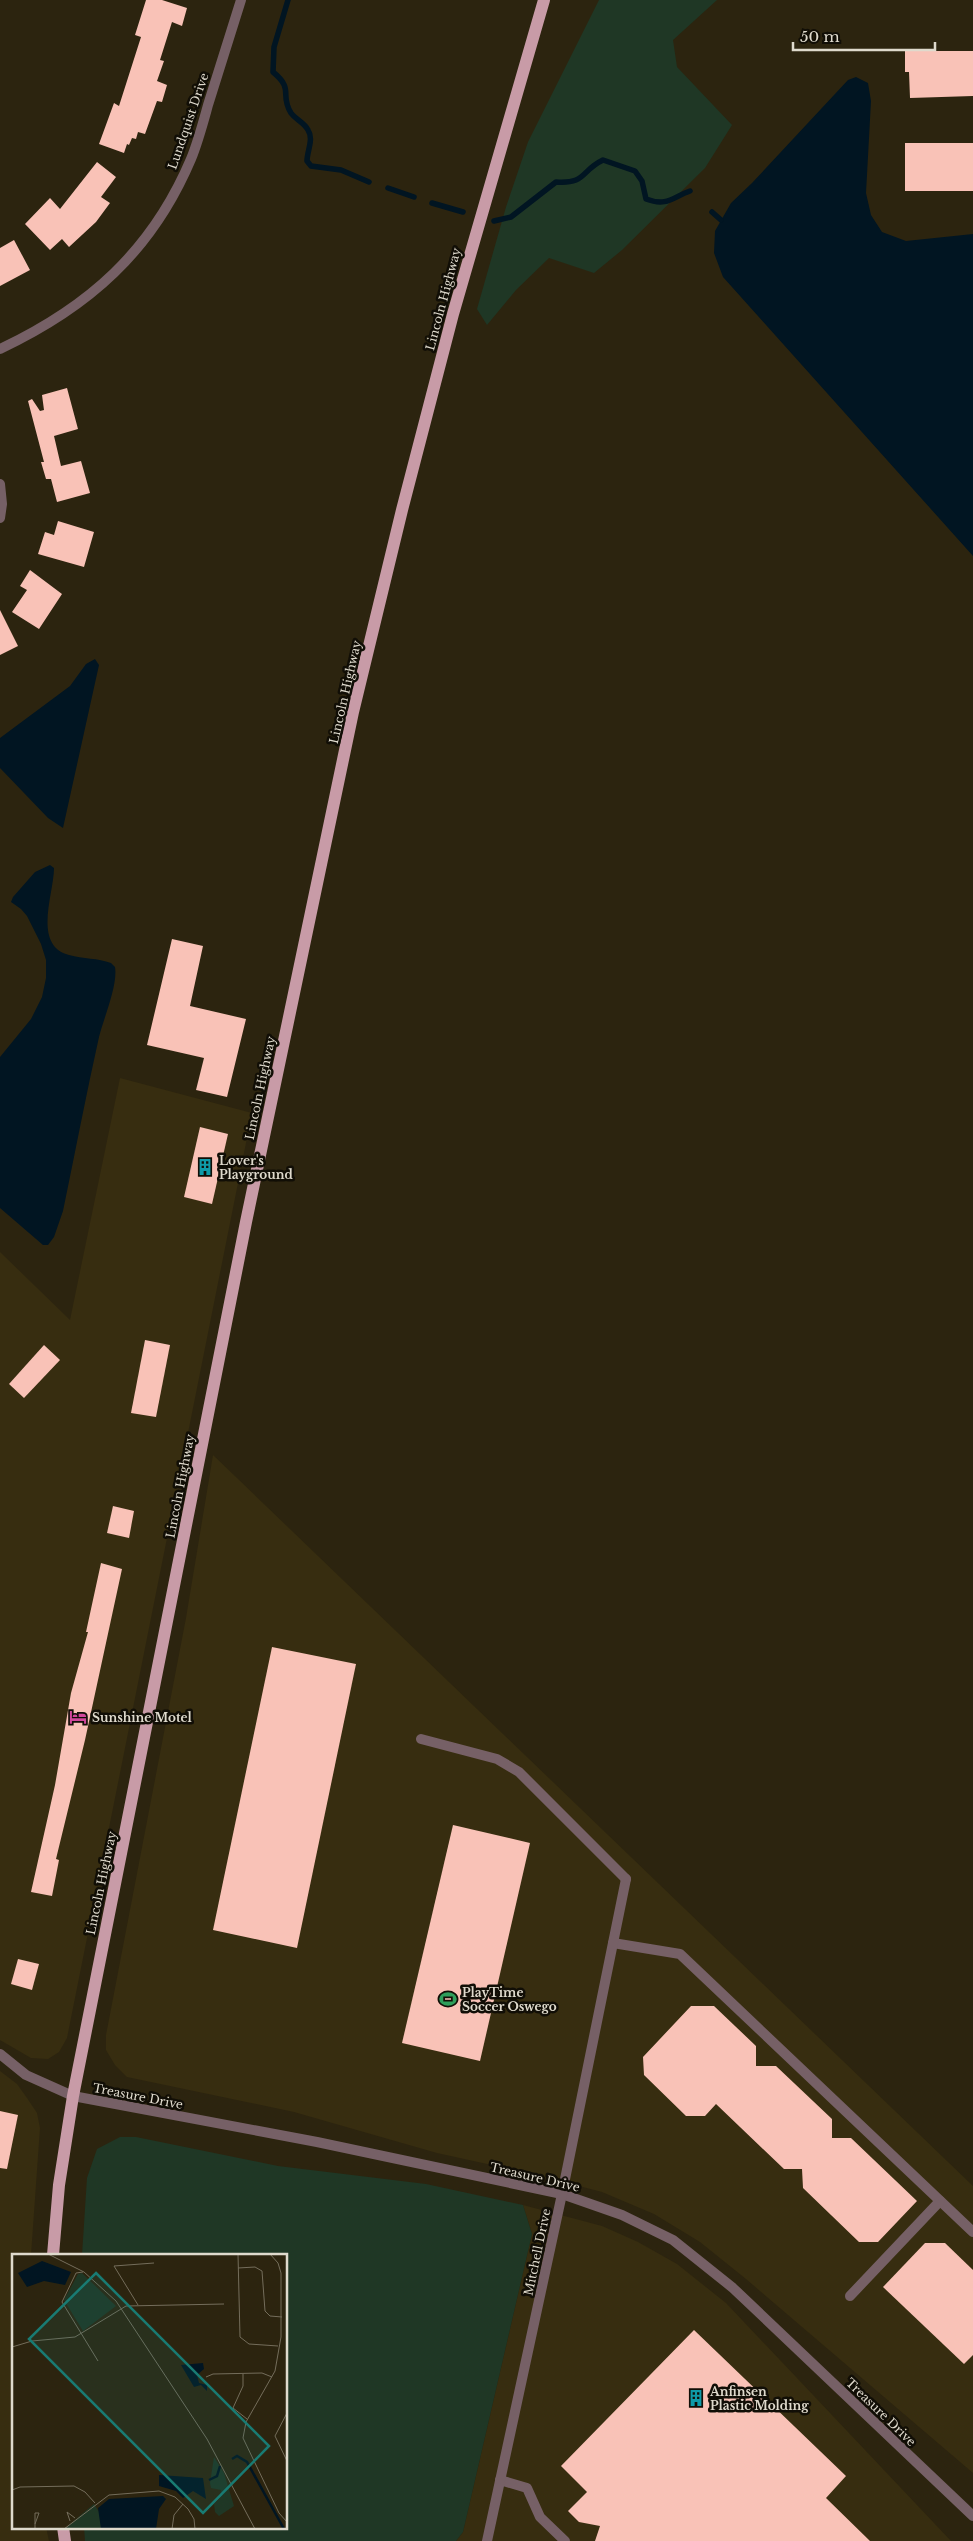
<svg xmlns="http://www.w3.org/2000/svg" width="973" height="2541" viewBox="0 0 973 2541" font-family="'Libre Baskerville',serif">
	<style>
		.built { fill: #372d10 }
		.green { fill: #1f3725 }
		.water { fill: #011522 }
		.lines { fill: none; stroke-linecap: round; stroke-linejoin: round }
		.stream { stroke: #011522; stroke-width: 5.5 }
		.building { fill: #f9c2b7 }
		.lane { stroke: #766066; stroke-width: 10 }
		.street { stroke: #766066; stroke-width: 10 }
		.primary { stroke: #c89ba7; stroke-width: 12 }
		.labels { text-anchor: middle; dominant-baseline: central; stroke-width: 5; stroke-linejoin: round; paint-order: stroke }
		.street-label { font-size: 12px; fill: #dfdacd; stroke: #110e06 }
		.poi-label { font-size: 12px; font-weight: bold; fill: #dfdacd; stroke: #110e06; text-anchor: start }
		.inset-river { fill: none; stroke: #011522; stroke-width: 2.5 }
		.inset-road { fill: none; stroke: #746d5b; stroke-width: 1 }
		.view { fill: #197b73; fill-opacity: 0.15; stroke: #197b73; stroke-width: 2.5 }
		.inset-edge { fill: none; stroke: #dfdacd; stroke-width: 2.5 }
	</style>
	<rect width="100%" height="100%" fill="#2c240f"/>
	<g class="built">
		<path d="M120,1078L252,1113L67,2038L59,2052L48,2059L31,2058L0,2040V1252L70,1320Z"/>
		<path d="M213,1455L973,2186V2473L746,2279L700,2242L654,2214L602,2192L533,2174L437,2153L294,2112L127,2077L115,2065L106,2050V2035L186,1618Z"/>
		<path d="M0,2071L17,2084L27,2098L37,2113L40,2128L31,2255H14V2527H46L49,2541H0Z"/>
		<path d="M523,2205L602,2226L638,2242L677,2264L726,2303L951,2541H456L463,2532L532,2234Z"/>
	</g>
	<g class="green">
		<path d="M599,0H717L673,40L677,67L732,125L705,168L622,250L594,273L549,258L516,290L487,325L477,309L506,207L528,142Z"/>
		<path d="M120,2137H136L278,2166L426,2184L523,2205L532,2234L463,2532L456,2541H85L84,2527H286V2255H82L87,2178L97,2149Z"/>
	</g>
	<g class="water">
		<path d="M856,77L868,83L871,101L866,193L871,215L882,232L906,241L973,234V556L723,277L714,253L715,231L731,203L752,183L848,80Z"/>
		<path d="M95,659L99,665L63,828L48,818L0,768V738L70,686L86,664Z"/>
		<path d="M50,865L54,868C54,894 32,945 69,955C83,959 98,958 111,963L115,967C118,985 104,1017 99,1037C86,1095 75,1153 63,1211L54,1237L48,1245H43L0,1208V1057L31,1019L42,997L46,978V960L41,944L27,916L21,909L11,902L13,897L35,872Z"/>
	</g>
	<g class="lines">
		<g class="stream">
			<path d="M288,0L274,47L273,72C295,90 279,94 291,113C295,119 305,123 308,130C314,139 307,151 307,161L311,166L341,170L369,182"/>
			<path d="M388,188L414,197"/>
			<path d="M432,203L463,212"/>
			<path d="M712,212L721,220"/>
			<path d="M494,221L511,217L556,182C587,184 580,171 603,160L635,171L642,181L646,199C667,207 673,197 690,191"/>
		</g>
	</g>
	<g class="building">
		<path d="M146,0H162L187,8L182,26L172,22L160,60L164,61L157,81L167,85L162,102L157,101L145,134L138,132L136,139L132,138L129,145L127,144L124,153L99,144L114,103L119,106L141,37L135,35Z"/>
		<path d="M905,51H973V96L910,98L909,72H905Z"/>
		<rect x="905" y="143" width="68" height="48"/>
		<path d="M97,162L116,177L101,197L110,203L96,222L69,247L62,239L50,250L25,224L50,198L60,209Z"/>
		<path d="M14,240L30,270L0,286V248Z"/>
		<path d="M67,388L78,429L54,436L61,466L81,461L90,493L57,502L51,479H46L41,462H44L28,401L32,399L40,411L44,410L42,395Z"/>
		<path d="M58,521L94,532L84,567L38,554L45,532L54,535Z"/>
		<path d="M30,570L62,594L39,629L12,612L27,590L20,586Z"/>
		<path d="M0,610L18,646L0,655Z"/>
		<path d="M172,939L203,946L190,1006L246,1019L227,1097L196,1090L204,1058L147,1045Z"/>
		<path d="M200,1127L228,1134L212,1204L184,1197Z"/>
		<path d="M145,1340L170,1345L156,1417L131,1413Z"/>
		<path d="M44,1345L60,1360L24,1398L9,1384Z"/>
		<path d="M113,1506L134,1511L129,1538L107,1533Z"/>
		<path d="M101,1563L122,1569L85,1740L56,1859L59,1860L52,1896L31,1892L55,1785L71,1693L88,1632H86Z"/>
		<path d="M272,1647L356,1664L297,1948L213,1930Z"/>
		<path d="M453,1825L530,1843L480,2061L402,2043Z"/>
		<path d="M18,1959L39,1964L32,1990L11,1984Z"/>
		<path d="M691,2006H714L756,2046V2066H776L832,2119V2138H851L917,2201L878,2242H859L803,2188L802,2169H784L716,2104L705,2116H686L644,2075L643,2057Z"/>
		<path d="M0,2111L18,2115L7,2169L0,2168Z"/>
		<path d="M925,2243H945L973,2270V2355L964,2364L883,2287Z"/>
		<path d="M694,2330L846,2476L826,2498L870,2541H595L600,2526L579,2522L568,2511L587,2492L561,2466Z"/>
	</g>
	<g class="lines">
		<g class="lane">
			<path d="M421,1739L497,1759L519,1772L626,1879"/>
			<path d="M613,1943L680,1954L973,2232"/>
			<path d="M850,2296L940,2201"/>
			<path d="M500,2480L527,2488L540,2517L565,2541"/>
		</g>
		<g class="street">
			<path d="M0,349C89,307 152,251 191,159C198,142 203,123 208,105C219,70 230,35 241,0"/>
			<path d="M0,484L2,504L0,518"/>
			<path d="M0,2054L26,2075L73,2096L317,2142L562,2194L622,2215L673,2240L733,2288L973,2516"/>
			<path d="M487,2541L562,2194L626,1879"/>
		</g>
		<g class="primary">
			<path d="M53,2255L59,2185L73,2096L246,1222L353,712L402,510L453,314L544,0"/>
			<path d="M63,2527L65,2541"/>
		</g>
	</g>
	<defs>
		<g id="building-bare" transform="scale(1.35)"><path d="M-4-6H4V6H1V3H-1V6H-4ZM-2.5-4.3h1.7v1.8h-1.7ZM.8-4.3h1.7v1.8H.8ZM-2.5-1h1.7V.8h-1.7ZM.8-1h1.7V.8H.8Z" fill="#0f9aa8" stroke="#110e06" stroke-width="2.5" paint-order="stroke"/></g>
		<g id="hotel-bare" transform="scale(1.35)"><path d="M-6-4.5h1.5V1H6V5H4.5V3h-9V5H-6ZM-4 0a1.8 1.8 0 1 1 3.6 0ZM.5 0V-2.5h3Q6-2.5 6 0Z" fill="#d1479c" stroke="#110e06" stroke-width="2.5" paint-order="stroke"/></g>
		<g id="stadium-bare" transform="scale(1.35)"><path d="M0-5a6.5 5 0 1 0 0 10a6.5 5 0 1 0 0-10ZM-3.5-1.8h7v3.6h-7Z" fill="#2e9e5b" stroke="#110e06" stroke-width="2.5" paint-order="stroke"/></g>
	</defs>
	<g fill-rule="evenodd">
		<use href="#building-bare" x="205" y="1167"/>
		<use href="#hotel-bare" x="78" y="1717"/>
		<use href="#stadium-bare" x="448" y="1999"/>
		<use href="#building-bare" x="696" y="2398"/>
	</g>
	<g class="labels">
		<g class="street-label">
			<text transform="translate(188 121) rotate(-71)">Lundquist Drive</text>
			<text transform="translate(443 299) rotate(-75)">Lincoln Highway</text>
			<text transform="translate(345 692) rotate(-77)">Lincoln Highway</text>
			<text transform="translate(260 1088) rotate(-78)">Lincoln Highway</text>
			<text transform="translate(180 1486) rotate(-79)">Lincoln Highway</text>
			<text transform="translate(101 1883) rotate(-78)">Lincoln Highway</text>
			<text transform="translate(138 2096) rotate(11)">Treasure Drive</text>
			<text transform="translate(535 2177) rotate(13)">Treasure Drive</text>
			<text transform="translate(537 2252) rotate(-78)">Mitchell Drive</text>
			<text transform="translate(881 2412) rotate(44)">Treasure Drive</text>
		</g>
		<g class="poi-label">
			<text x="219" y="1160">Lover's<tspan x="219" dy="14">Playground</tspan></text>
			<text x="92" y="1717">Sunshine Motel</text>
			<text x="462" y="1992">PlayTime<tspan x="462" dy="14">Soccer Oswego</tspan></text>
			<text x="710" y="2391">Anfinsen<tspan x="710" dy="14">Plastic Molding</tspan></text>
		</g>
	</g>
	<g transform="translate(12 2254)">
		<rect width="275" height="275" fill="#2c240f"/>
		<path d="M70,19L104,52L71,77L52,46L66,20ZM202,203L212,219L222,252L207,262L203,258L202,250L208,244L209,236L199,234L198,229ZM82,250L89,261V275H52Z" fill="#1f3725"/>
		<path d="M30,7L59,18L53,31L32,27L15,33L6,19ZM191,109L192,115L185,121L187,129L195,131V137L189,131L182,133L169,111ZM147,221L191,224L194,245L181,237L171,244L164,237L147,232ZM151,242L154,245L147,255L144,275H89L86,254L97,245Z" fill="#011522"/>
		<path class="inset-river" d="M220,205L225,202L235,208L272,275M197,226L205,222L208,212"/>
		<path class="inset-road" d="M36,0L72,18L104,47L195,185L243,275M226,0L228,83L237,90L266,92M258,0L266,9L269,19V83L263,117L234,168L231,184L267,259L275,268M226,14L243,13L250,17L253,57L258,62L270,63M71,18L64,19L50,48L86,107M126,51L102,12L142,9M0,93L20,87L63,83L114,52L212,50M231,120V132L221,154L235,165M194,123L201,120L250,119L260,123M275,159L263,182L275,207M0,236L8,233L62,232L73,238L83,249M58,267L55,258L63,264M23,275V259H27L23,270M52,275L97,241L147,237L163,243L176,255L182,265L183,275M160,275L162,261L171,250"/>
		<path class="view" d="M84,19L257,192L191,259L17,85Z"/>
		<rect width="275" height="275" class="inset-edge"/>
	</g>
	<path d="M793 42v8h142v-8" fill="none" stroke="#dfdacd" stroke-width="2.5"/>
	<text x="800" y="42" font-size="15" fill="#dfdacd" stroke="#110e06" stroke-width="4" paint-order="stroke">50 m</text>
</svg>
